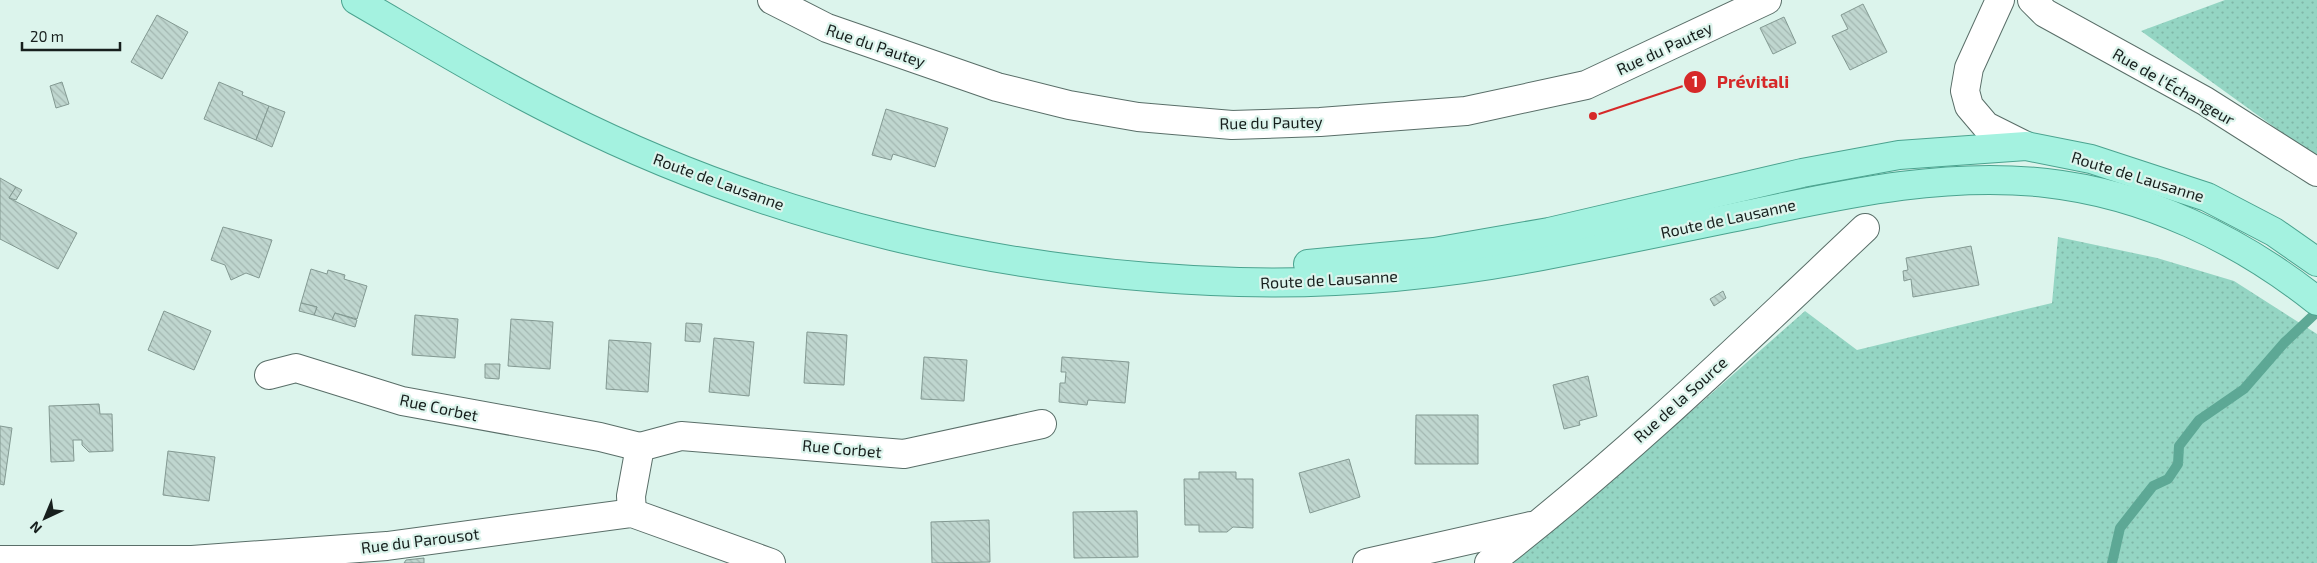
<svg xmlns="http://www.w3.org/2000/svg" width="2317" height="563" viewBox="0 0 2317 563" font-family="'Exo 2',sans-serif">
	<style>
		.grass { fill: url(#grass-dots) }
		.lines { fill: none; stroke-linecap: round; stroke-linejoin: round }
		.stream { stroke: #5da895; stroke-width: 10 }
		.building { fill: url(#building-back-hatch); stroke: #839992 }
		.minor-casing { stroke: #596e68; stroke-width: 30 }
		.major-casing { stroke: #4ba38f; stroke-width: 30 }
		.minor { stroke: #fff; stroke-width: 28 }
		.major { stroke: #a4f2e0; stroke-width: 28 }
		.labels { text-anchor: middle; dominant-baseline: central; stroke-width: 4.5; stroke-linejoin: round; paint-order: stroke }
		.street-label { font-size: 16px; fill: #171f1d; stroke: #dcf4ec }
		.leader { fill: none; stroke: #d62828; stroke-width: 2 }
		.callout-dot { fill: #d62828; stroke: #dcf4ec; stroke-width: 2 }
		.mark-label { font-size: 15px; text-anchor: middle; font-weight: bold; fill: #fff }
		.callout-label { font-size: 18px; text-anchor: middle; font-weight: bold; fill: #d62828; stroke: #dcf4ec; stroke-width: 4.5; stroke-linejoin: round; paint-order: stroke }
	</style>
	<defs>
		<pattern id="grass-dots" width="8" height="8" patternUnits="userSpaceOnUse" patternTransform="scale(1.25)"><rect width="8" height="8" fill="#94d5c3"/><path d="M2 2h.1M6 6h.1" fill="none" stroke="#7fb6a7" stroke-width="1.8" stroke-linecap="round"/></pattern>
		<pattern id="building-back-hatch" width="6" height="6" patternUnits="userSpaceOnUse" patternTransform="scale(1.25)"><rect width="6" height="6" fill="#bfd6cf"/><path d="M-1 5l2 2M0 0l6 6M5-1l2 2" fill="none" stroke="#a3b7b1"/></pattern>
	</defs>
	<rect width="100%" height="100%" fill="#dcf4ec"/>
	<g class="grass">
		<path d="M2225,0H2317V158L2141,31Z"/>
		<path d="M2058,237L2157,258L2234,281L2317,334V563H1508L1694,409L1805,311L1857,350L2052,303Z"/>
	</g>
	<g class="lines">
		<path class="stream" d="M2112,563L2120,528L2153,486L2168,479L2178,464L2179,446L2199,420L2244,389L2284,343L2317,312"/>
	</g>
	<g class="building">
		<path d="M1863,4L1887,52L1850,70L1832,36L1848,29L1841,15Z"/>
		<path d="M157,15L188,32L162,79L131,62Z"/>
		<path d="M1784,17L1796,43L1773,54L1760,28Z"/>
		<path d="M62,82L69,104L56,108L50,86Z"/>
		<path d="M219,82L243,92L242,95L269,106L256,140L204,119Z"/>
		<path d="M269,106L285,112L272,147L256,140Z"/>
		<path d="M886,109L948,128L935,167L893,154L891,160L872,155Z"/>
		<path d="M0,178L16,187L9,198L77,233L58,269L0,239Z"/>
		<path d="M16,187L22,190L16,200L9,198Z"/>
		<path d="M223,227L272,240L259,278L246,273L231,280L225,265L211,260Z"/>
		<path d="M1971,246L1979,285L1913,297L1911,279L1904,281L1903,271L1908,270L1906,258Z"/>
		<path d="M311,269L327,274L328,270L345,275L344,279L367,286L357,319L335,313L332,320L314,315L317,307L301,303Z"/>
		<path d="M1723,291L1726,298L1714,306L1710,299Z"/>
		<path d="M301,303L317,307L314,315L299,311Z"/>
		<path d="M164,311L211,331L194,370L148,350Z"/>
		<path d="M335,313L357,320L355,327L332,320Z"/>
		<path d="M415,315L458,319L455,358L412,355Z"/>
		<path d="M511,319L553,322L550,369L508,366Z"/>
		<path d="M686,323L702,324L700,342L685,341Z"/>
		<path d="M807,332L847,335L844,385L804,383Z"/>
		<path d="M714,338L754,342L749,396L709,392Z"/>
		<path d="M609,340L651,343L648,392L606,389Z"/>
		<path d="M924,357L967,360L964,401L921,399Z"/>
		<path d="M1062,357L1129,362L1125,403L1088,400L1087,405L1059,402L1060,383H1065L1066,372H1061Z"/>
		<path d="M485,364H500L499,379L485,378Z"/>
		<path d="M1588,376L1597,416L1579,421L1580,425L1564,429L1553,385Z"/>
		<path d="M99,404L100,414H112L113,451L89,452L82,445V440H73L74,461L51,462L49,406Z"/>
		<path d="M1416,415H1478V464H1415Z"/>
		<path d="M0,426L12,428L4,485L0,484Z"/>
		<path d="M168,451L215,457L209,501L163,495Z"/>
		<path d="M1349,459L1360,497L1310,513L1299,473Z"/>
		<path d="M1199,472H1236V479H1253V528L1233,527L1227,532H1199V525H1185L1184,479H1199Z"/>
		<path d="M1137,511L1138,557L1074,558L1073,512Z"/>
		<path d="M989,520L990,562L932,563L931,522Z"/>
		<path d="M424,558V563H404L406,560Z"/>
	</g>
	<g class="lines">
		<g class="minor-casing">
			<g id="minor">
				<path d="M772,0L827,28L997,87L1069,105L1138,117L1232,125L1320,122L1466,111L1586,85L1767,0"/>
				<path d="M2000,0L1969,68L1965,91L1969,106L1986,126L2026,146"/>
				<path d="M2032,0L2045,13L2205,101L2317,172"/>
				<path d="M269,375L296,368L402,401L600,437L640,447"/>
				<path d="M632,513L631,496L640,447L681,436L904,454L1042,424"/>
				<path d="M0,560H192L387,546L632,513L771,563"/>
				<path d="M1367,563L1531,526"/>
				<path d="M1489,563C1622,461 1743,343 1865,228"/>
			</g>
		</g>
		<g class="major-casing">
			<g id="major">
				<path d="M356,0C425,40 492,81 563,116C774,222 1004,275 1239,282C1346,285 1453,274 1557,253C1625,240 1692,226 1760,212C1853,192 1950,172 2046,183C2145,194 2239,239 2317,301"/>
				<path d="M1308,264L1434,252L1549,232L1802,173L1899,155L2026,146L2091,159L2207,197L2274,232L2317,262"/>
			</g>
		</g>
		<use href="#minor" class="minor"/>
		<use href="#major" class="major"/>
	</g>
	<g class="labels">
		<g class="street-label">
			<text transform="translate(876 45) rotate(19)">Rue du Pautey</text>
			<text transform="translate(1664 48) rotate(-25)">Rue du Pautey</text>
			<text transform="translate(2174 86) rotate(30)">Rue de l'Échangeur</text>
			<text transform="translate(1271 122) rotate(-1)">Rue du Pautey</text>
			<text transform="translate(2138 176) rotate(17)">Route de Lausanne</text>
			<text transform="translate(719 181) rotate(20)">Route de Lausanne</text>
			<text transform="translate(1728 218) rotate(-12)">Route de Lausanne</text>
			<text transform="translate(1329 279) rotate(-3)">Route de Lausanne</text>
			<text transform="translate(1680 399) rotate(-42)">Rue de la Source</text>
			<text transform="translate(439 407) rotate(12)">Rue Corbet</text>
			<text transform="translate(842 448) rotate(5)">Rue Corbet</text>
			<text transform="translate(420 540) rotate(-7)">Rue du Parousot</text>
		</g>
	</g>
	<path class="leader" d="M1593 116L1695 82"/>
	<g class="callout-dot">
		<circle cx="1593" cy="116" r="5"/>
		<circle cx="1695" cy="82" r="12"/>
	</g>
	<g class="mark-label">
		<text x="1695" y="87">1</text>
	</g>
	<g class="callout-label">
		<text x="1753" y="88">Prévitali</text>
	</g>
	<g transform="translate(45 518) rotate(224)" stroke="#dcf4ec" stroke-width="4" paint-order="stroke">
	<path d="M0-4L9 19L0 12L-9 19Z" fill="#171f1d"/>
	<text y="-8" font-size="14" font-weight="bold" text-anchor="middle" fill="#171f1d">N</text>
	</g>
	<path d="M22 42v8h98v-8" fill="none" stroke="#171f1d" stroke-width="2.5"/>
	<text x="30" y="42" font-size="15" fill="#171f1d" stroke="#dcf4ec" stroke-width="4" paint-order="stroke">20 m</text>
</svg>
